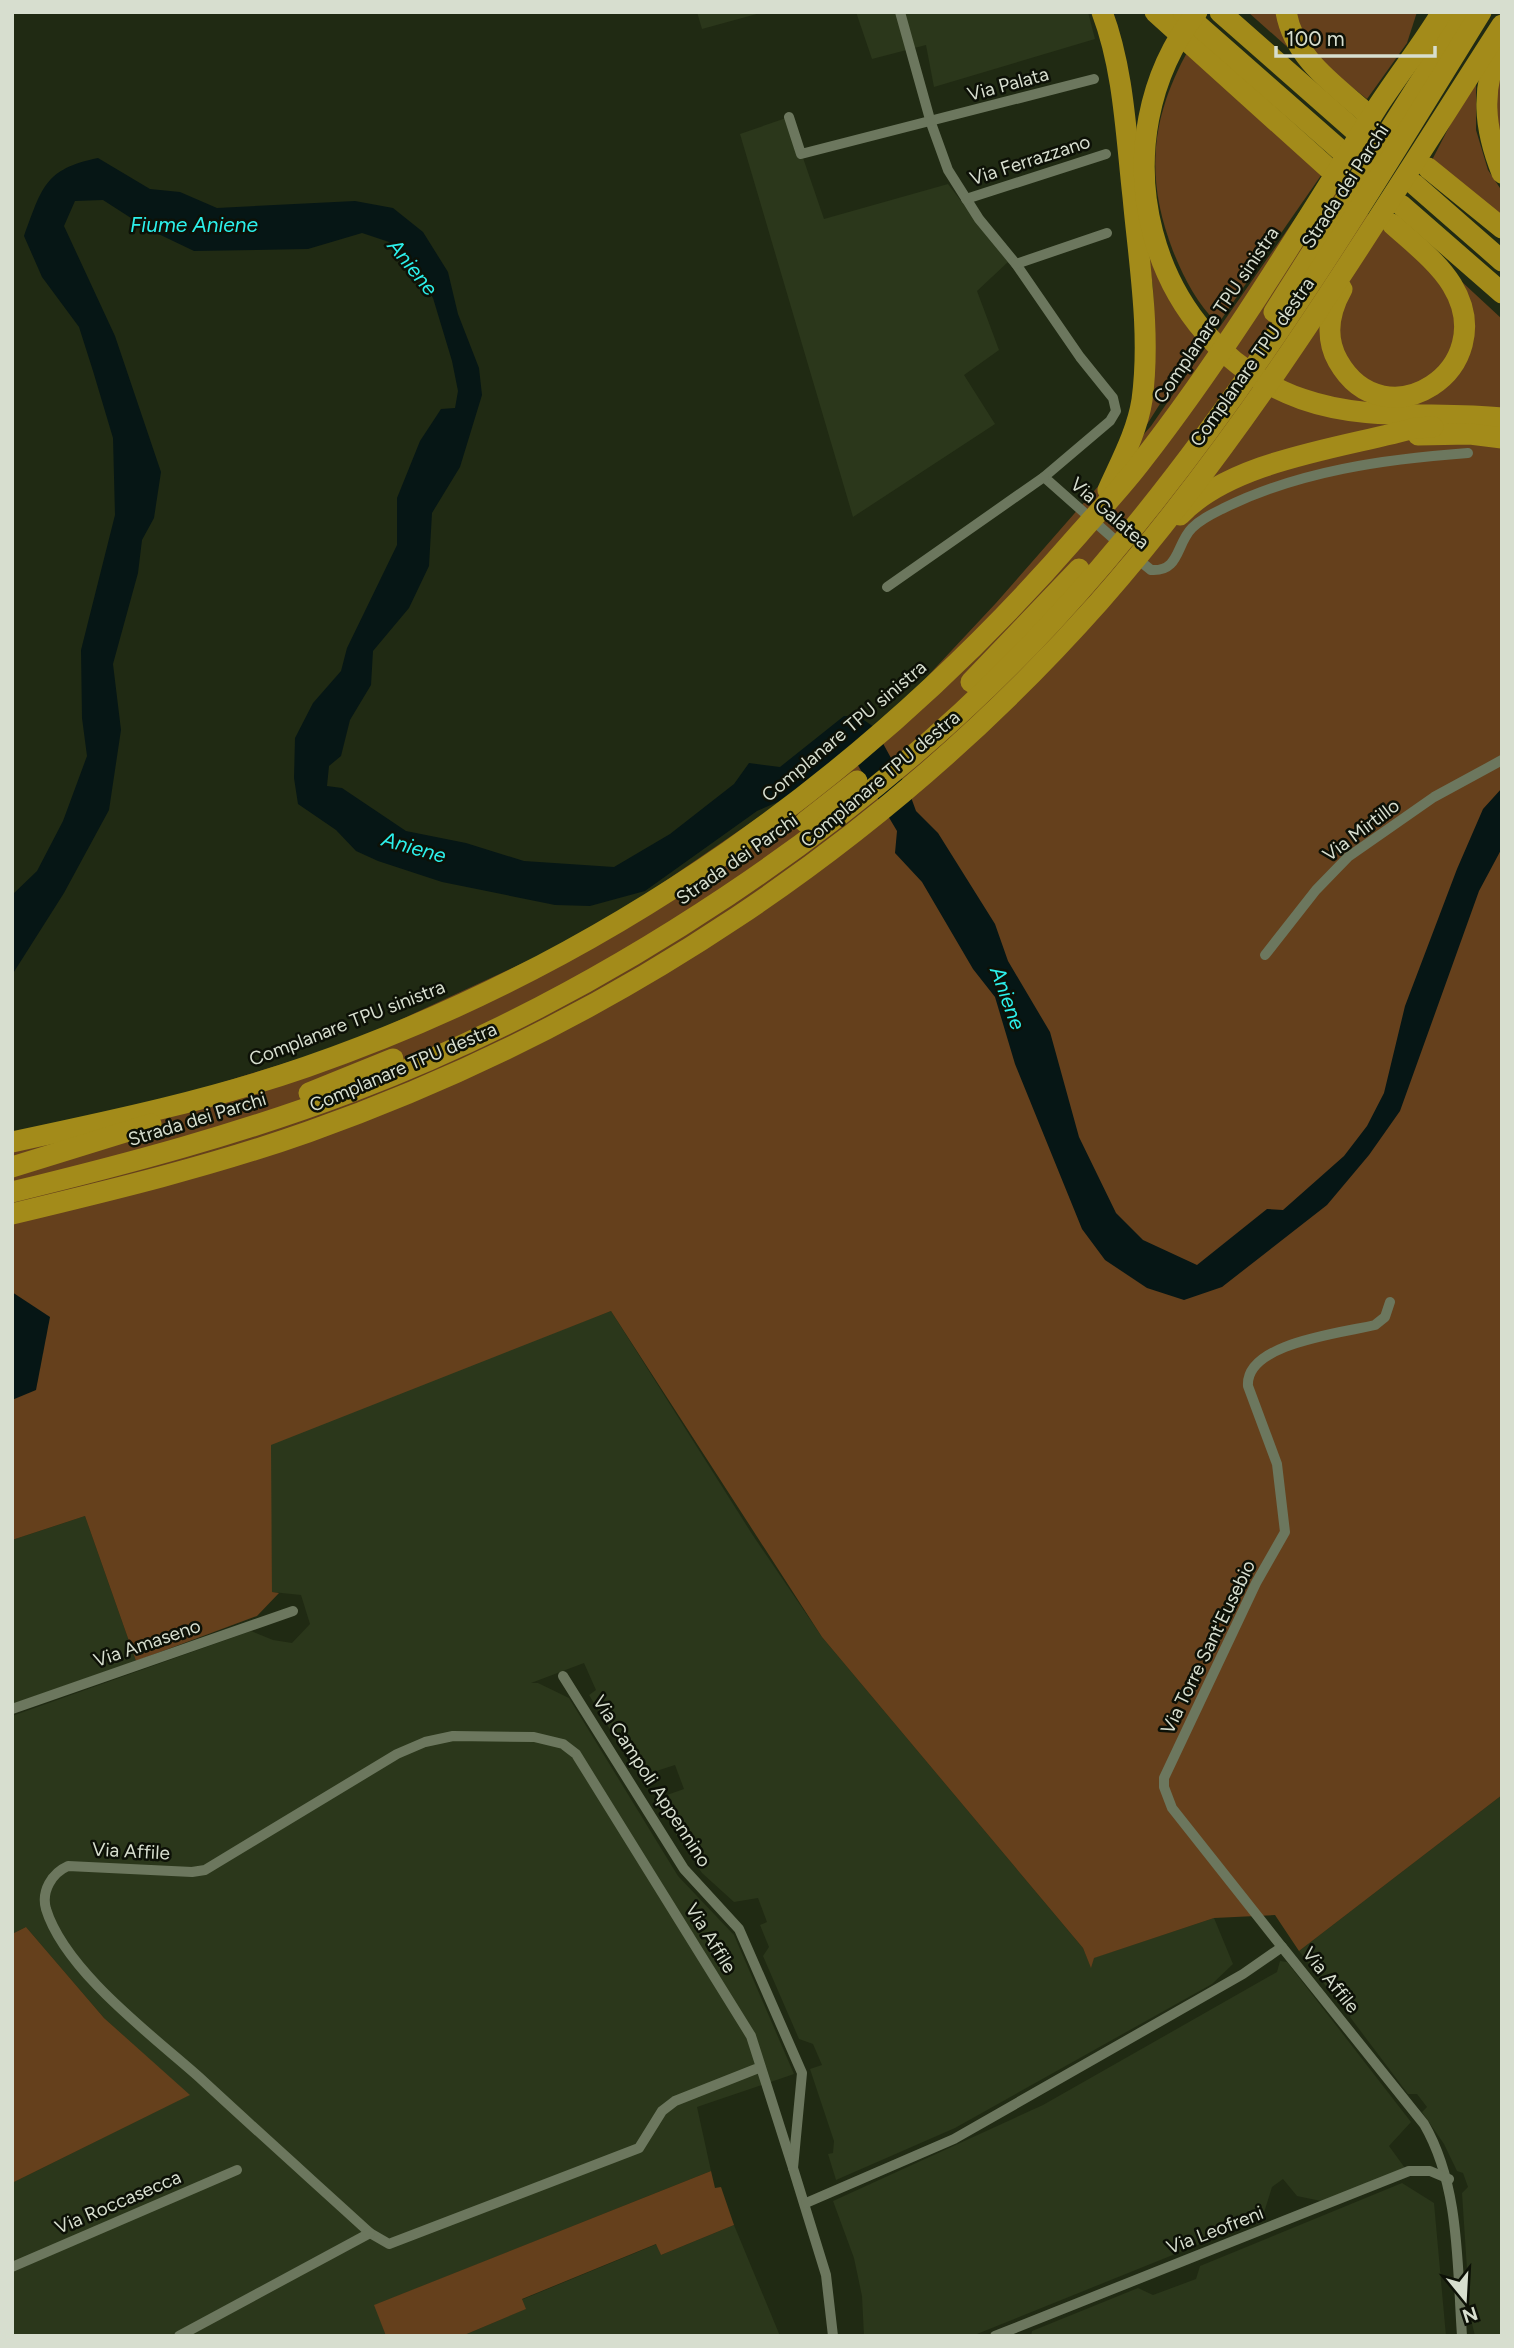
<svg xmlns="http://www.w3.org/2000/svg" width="1514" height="2348" viewBox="0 0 1514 2348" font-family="Figtree,sans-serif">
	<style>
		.built { fill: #2b371b }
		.green { fill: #65401c }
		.water { fill: #061615 }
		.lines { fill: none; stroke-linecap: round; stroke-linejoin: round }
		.minor { stroke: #6c775e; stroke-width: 10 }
		.motorway { stroke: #a38b1a; stroke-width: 21 }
		.labels { text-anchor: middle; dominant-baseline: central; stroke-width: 5; stroke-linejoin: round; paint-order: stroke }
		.street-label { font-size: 19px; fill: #d7decf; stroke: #0d1107 }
		.water-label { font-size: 21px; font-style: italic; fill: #2cf0eb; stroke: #0d1107 }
	</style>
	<rect width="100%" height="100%" fill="#202a13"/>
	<g class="built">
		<path d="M697,12H764L702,29Z"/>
		<path d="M856,12H1088L1095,39L934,87L926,45L872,59Z"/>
		<path d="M789,117L824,219L948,184L1008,262L977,291L999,350L964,375L995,424L853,517L740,134Z"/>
		<path d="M611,1311L752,1534L822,1637L1083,1948L1091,1967L1093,1958L1214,1918L1233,1964L1212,1984L955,2128L836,2180L828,2154L833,2153L834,2141L810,2069L822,2065L813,2044L799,2039L763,1956L769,1947L760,1925L767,1922L758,1898L734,1902L702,1873L674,1831L664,1796L684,1789L675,1765L647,1774L641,1775L634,1769L589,1695L596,1690L584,1663L531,1683H538L569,1698L678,1876L734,1935L794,2074L697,2107L711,2171L375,2305L386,2336H188L358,2243L354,2236L170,2336H12V2183L189,2095L104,2018L26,1927L12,1934V1716L251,1631L273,1640L292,1643L310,1624L301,1595L272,1592L271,1528L264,1443Z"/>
		<path d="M85,1516L136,1661L12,1704V1540Z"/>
		<path d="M1502,1795V2336H1475L1470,2315L1462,2193L1468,2187L1463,2173L1457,2171L1444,2144L1422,2112L1427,2107L1417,2094H1408L1350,2017L1354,2008L1348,2000L1338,2002L1299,1951Z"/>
		<path d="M1280,1961L1287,1962L1411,2122L1389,2146L1405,2168L1321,2201L1297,2196L1283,2179L1272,2187L1262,2219L972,2336H864L862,2296L854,2258L833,2201L1043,2105L1277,1972Z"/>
		<path d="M1402,2183L1434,2203L1446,2336H1031L1032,2331L1138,2288L1153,2295L1196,2279L1200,2266Z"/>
		<path d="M734,2225L780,2336H462L525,2309L521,2300L657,2244L661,2255Z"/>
	</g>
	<g class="green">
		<path d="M1248,12H1279L1303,61Z"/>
		<path d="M1291,12H1417L1407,43L1367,99L1320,62Z"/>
		<path d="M1189,49L1322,174L1218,324C1197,304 1184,278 1173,251C1145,178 1150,118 1189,49Z"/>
		<path d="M1502,56V162L1492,83Z"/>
		<path d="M1476,75V130L1488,170L1502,191V220L1432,160Z"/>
		<path d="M1324,177L1386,230L1461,281L1502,319V1795L1299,1951L1275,1915L1214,1918L1094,1958L1091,1968L1083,1948L822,1637L611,1311L271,1445L272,1592L279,1593L257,1616L136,1661L85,1516L12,1540V1135L182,1095L350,1043L560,946L645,895L832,767L895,711L996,603L1151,426Z"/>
		<path d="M1146,236L1201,339L1139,437L1154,331L1153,288Z"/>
		<path d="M26,1927L104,2018L190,2095L12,2183V1934Z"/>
		<path d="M711,2171L715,2188L721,2187L734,2225L661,2255L656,2244L522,2299L526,2309L462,2336H386L374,2305Z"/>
	</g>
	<g class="water">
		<path d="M98,158L150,189L180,192L217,208L355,201L393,208L423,232L448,272L458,314L479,368L482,395L460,467L432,513L429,566L409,608L373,651L371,685L350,720L341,756L329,766L327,786L342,788L406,831L466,843L524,861L614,867L670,834L734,784L749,763L780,767L844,716H858L874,727L908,789L916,811L938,833L995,924L1008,961L1050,1032L1079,1137L1116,1213L1143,1240L1197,1265L1267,1209L1283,1210L1344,1156L1367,1126L1384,1093L1405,1006L1457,869L1483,809L1502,788V848L1479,891L1400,1111L1369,1155L1327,1205L1222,1287L1184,1300L1147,1288L1105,1260L1082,1229L1015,1064L995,997L973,969L922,882L895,853L897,831L853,757L794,795L757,811L645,891L590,906L555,905L442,882L378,861L356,851L336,830L298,804L294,778L295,738L313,703L341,671L347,648L397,545V498L420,441L441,409L455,408L458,391L452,361L433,298L413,267L389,242L362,233L308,249L194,251L148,229L103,200L75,201L64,226L115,336L161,472L154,518L142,540L138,573L113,664L121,730L109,810L64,893L12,975V895L37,871L63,821L87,756L82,718L81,650L115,515L113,438L93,371L79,327L42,277L24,236C42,188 44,169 98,158Z"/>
		<path d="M12,1292L50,1317L36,1390L12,1400Z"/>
	</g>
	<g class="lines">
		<g class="minor">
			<path d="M900,12L931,123L948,170L979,219L1016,264L1080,357L1113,398L1116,411L1110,421L1044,477L1123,547"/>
			<path d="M789,117L801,154L1094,79"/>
			<path d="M966,199L1106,154"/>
			<path d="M1016,264L1107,233"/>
			<path d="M1135,557L1151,570C1180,572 1176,544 1192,528C1201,519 1212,514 1224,508C1299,471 1385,459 1468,453"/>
			<path d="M887,587L1044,477"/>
			<path d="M1265,955L1316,890L1348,857L1434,797L1502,760"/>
			<path d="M563,1676L684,1869L739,1929L802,2073L793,2168L826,2275L833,2336"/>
			<path d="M12,1709L293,1611"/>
			<path d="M1282,1947L1172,1808L1164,1787V1778L1256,1583L1285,1532L1277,1464L1248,1386C1245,1343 1342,1333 1375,1325L1385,1317L1390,1302"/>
			<path d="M761,2067L675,2101L662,2111L639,2148L389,2244L370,2233C313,2181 256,2130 200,2078C153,2036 65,1971 46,1909C41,1891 52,1873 68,1866L192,1872L205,1870L397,1754L425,1742L453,1736L534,1737L563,1744L576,1754L751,2036L793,2168"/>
			<path d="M806,2203L954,2139L1243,1974L1282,1947L1424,2124C1460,2186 1457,2265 1462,2336"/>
			<path d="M12,2267L237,2170"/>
			<path d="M179,2336L370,2233"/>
			<path d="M995,2336L1409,2171H1430L1449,2179"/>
		</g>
		<g class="motorway">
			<path d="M1102,12C1124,70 1126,136 1133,197C1139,263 1151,333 1142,400C1137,432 1121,461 1108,490"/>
			<path d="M1155,12L1328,168"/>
			<path d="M1183,12L1340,150"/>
			<path d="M1197,12C1096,140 1145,343 1302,399C1367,422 1434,411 1502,418"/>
			<path d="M1220,12L1353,129"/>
			<path d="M1286,12C1294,57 1332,83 1364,111"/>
			<path d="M1501,44C1480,88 1484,128 1502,173"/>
			<path d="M1428,168L1502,228"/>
			<path d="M1414,184L1502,261"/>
			<path d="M1401,205L1502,293"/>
			<path d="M1342,289C1329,312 1325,338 1338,361C1385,444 1503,369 1452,285C1438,262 1412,242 1392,224"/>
			<path d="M1274,312L1463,14"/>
			<path d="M1418,435L1470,434L1502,438"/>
			<path d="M1180,515C1232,460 1343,448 1415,428L1433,427"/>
			<path d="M971,682L1079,569"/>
			<path d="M805,822L857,781"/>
			<path d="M309,1093L393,1059"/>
			<path d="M12,1142C111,1121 211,1100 306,1067C611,961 869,776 1079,534C1100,510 1122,487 1141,462C1229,349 1302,227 1378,106C1399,74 1422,45 1442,12"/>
			<path d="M12,1167L151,1124"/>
			<path d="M12,1192C127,1164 240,1134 351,1092C606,995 867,822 1053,621C1222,438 1351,223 1481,12"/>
			<path d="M12,1214C112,1190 212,1166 308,1132C612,1024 885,843 1099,602C1253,427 1376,220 1502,25"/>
		</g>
	</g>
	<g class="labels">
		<g class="street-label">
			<text transform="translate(1008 84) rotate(-15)">Via Palata</text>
			<text transform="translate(1030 160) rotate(-18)">Via Ferrazzano</text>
			<text transform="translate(1345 186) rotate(-57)">Strada dei Parchi</text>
			<text transform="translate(1216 315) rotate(-56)">Complanare TPU sinistra</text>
			<text transform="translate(1252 362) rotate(-55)">Complanare TPU destra</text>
			<text transform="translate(1110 513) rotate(41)">Via Galatea</text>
			<text transform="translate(844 731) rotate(-40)">Complanare TPU sinistra</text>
			<text transform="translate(880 779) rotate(-40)">Complanare TPU destra</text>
			<text transform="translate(1361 830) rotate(-37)">Via Mirtillo</text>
			<text transform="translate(737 859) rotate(-35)">Strada dei Parchi</text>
			<text transform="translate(347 1023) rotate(-21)">Complanare TPU sinistra</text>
			<text transform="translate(403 1067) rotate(-23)">Complanare TPU destra</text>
			<text transform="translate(197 1119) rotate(-17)">Strada dei Parchi</text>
			<text transform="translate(147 1643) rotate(-19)">Via Amaseno</text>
			<text transform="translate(1208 1647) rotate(-64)">Via Torre Sant'Eusebio</text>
			<text transform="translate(652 1781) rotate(57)">Via Campoli Appennino</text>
			<text transform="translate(131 1851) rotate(3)">Via Affile</text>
			<text transform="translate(711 1938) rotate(58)">Via Affile</text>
			<text transform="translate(1331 1980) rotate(51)">Via Affile</text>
			<text transform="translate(118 2202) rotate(-23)">Via Roccasecca</text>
			<text transform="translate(1215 2230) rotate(-21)">Via Leofreni</text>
		</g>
		<g class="water-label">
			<text x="194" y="224">Fiume Aniene</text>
			<text transform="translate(413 267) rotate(51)">Aniene</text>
			<text transform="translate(414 847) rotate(16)">Aniene</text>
			<text transform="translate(1008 998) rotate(70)">Aniene</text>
		</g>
	</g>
	<rect width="1514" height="2348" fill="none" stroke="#d7decf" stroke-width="28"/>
	<g transform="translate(1465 2299) rotate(162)" stroke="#0d1107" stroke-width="5" paint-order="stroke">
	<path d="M0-5L12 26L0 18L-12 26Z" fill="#d7decf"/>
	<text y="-10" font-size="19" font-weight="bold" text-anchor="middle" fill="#d7decf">N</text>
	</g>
	<path d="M1276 46v10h159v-10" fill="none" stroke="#d7decf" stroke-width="3.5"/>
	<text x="1286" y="46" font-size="21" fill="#d7decf" stroke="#0d1107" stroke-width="5" paint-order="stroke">100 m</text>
</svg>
